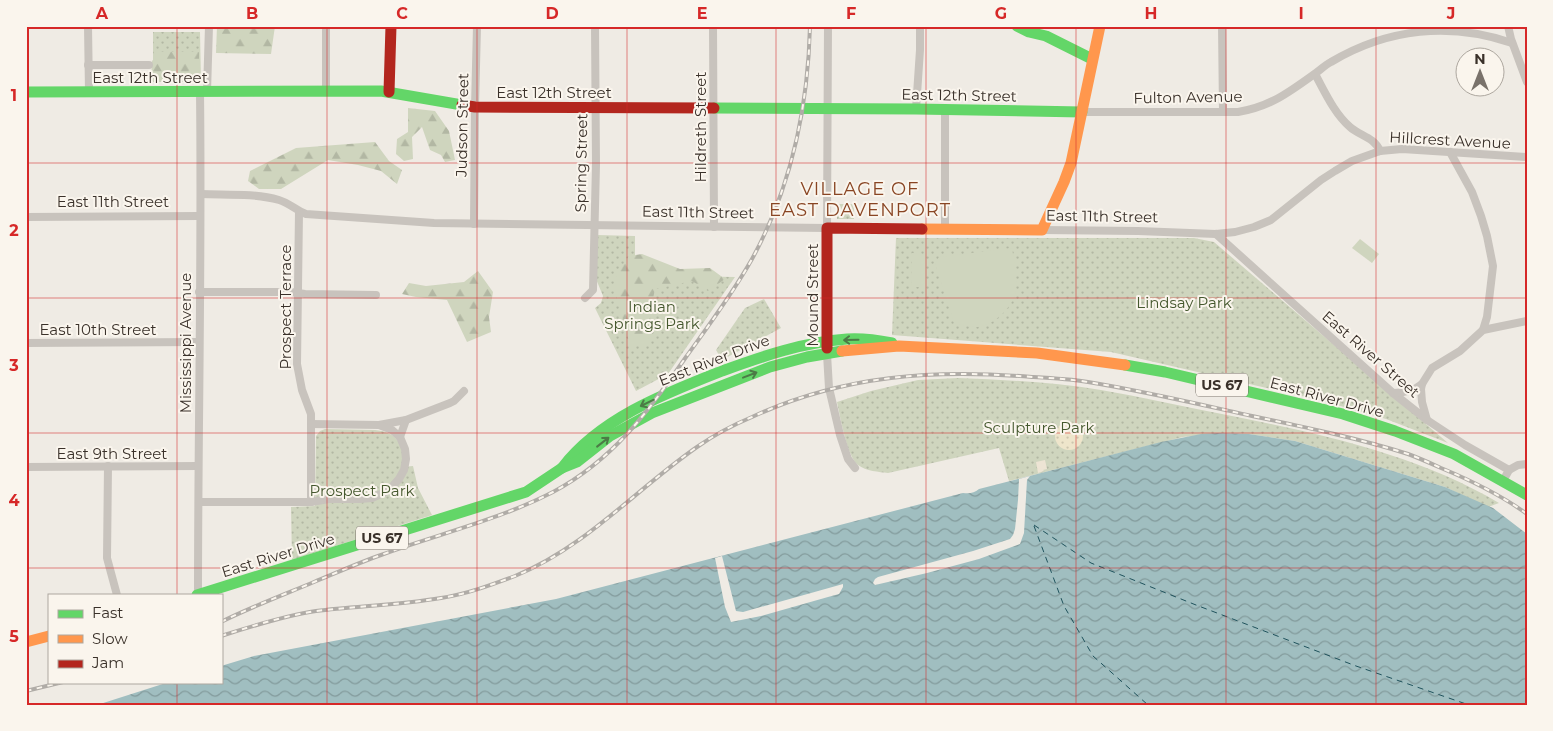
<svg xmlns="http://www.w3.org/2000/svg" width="1553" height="731" viewBox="0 0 1553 731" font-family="Montserrat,sans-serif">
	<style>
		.grass { fill: url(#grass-dots) }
		.forest { fill: url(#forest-firs) }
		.sand { fill: url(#sand-dots) }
		.garden { fill: #cfd5be }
		.plaza { fill: #ede4d4 }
		.water { fill: url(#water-waves) }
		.pier { fill: #efebe4 }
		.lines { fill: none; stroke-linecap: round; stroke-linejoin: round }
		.ferry { stroke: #1f525c; stroke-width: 1; stroke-dasharray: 6 5; stroke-linecap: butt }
		.street { stroke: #c8c3bd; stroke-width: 8 }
		.fast { stroke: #63d668; stroke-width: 11 }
		.slow { stroke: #ff974d; stroke-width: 11 }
		.jam { stroke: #b3261e; stroke-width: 11 }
		.rail-casing { stroke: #b0aca7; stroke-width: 4 }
		.rail { stroke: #faf5ed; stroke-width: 2; stroke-dasharray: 5.5; stroke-linecap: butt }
		.oneway { stroke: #4c7b46 }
		.grid { fill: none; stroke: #d62828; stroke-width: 1; stroke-opacity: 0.55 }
		.labels { text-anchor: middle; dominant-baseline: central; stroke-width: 4; stroke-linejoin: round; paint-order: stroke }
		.shield { fill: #faf5ed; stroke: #746c64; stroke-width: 1 }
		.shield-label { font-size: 14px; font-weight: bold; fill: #3a312a }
		.street-label { font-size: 15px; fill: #3a312a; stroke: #faf5ed }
		.park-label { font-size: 15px; fill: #45582e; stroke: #faf5ed }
		.quarter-label { font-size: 18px; letter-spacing: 1px; fill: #894523; stroke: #faf5ed }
		.neatline { fill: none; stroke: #d62828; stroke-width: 2 }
		.grid-label { font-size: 16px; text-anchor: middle; font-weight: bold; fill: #d62828 }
	</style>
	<defs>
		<pattern id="grass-dots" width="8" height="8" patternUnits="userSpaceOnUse" patternTransform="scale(1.25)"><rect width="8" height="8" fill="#cfd5be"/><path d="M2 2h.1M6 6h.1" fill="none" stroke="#b2b7a3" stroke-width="1.8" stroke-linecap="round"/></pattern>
		<pattern id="forest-firs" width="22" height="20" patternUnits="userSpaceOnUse" patternTransform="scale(1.25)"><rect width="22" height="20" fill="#cfd5be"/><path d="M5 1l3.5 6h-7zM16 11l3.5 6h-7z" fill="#b2b7a3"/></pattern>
		<pattern id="sand-dots" width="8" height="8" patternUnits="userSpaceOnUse" patternTransform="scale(1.25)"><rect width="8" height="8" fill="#eee5cb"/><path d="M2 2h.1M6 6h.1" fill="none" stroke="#cdc5ae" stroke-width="1.8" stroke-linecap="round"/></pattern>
		<pattern id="water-waves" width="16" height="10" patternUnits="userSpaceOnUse" patternTransform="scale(1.25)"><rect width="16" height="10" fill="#a0bec0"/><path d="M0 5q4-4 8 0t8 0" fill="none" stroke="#839b9c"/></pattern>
	</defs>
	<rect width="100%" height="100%" fill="#efebe4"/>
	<g class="grass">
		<path d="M153,32H200L201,82H153Z"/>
		<rect x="837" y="204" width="17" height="15"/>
		<path d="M597,235L635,236V258L683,276L735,277L668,374L636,391L595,308L601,303L603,296L596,279Z"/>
		<path d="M896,238H1194L1214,242L1448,443L1386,419L1323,401L1111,352L892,335Z"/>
		<path d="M764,299L781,328L722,360L716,350L745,308Z"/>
		<path d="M958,378C1006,380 1054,382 1101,390C1143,397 1185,407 1227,415C1318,433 1419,455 1499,503L1488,507L1445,487L1295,441L1249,434L1220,433L1183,437L1009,481L999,448L888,473C879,472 866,471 858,465C847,457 840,416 837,402L871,391L918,380Z"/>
		<path d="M325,429L375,430C398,432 405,446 402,467L413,466L418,488L432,515L292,560L291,507L315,506L316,436L320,431Z"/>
	</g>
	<g class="forest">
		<path d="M217,26H275L271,54L216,53Z"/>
		<path d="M160,52H199V69L193,80L151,81L152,61Z"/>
		<path d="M408,108L435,111L449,131L455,160L445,162L441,155L430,150L422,127L412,137L413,159L404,161L396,154L397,139L408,132Z"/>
		<path d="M375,142L389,161L402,170L397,184L381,171L358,165L328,160L281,189H259L248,181L250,171L296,148Z"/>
		<path d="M642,254L680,269L710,268L725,279L708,291L692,281L655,289L650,313L651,335L644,346L630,344L616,296V277L629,256Z"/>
		<path d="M478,271L493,292L489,317L491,332L467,342L447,300L416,297L402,294L409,283L426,286L464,282Z"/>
	</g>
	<circle class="sand" cx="1069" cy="436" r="14"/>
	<g class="garden">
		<path d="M1360,239L1379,254L1372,263L1352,248Z"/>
		<path d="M1012,248C1014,261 1017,275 1016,287C1016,305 995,325 977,327C969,327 961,325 954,323L935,264L939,257Z"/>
		<path d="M912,253L924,254V287H911Z"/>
	</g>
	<path class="plaza" d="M1045,460L1047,469L1043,470L1044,471L1038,473L1036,462Z"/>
	<path class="water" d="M1220,433L1249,434L1295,441L1445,487L1493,508L1527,534V705H97L169,682H221V666L254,656L556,599L963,493C970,494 974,493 979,489L1161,442L1201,434Z"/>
	<g class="pier">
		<path d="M1030,476L1027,480L1024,533L1020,544L979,559L927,573L875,585L873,583L875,579L878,577L973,551L1010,539L1013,535L1015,529L1018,500L1019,479Z"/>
		<path d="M722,556L736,611L743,612L843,584V587L839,594L828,597L761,616L731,622L725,607L715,558Z"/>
	</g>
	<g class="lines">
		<g class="ferry">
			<path d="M1034,525L1091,563L1196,605L1356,666L1469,705"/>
			<path d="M1034,526L1064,606L1093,656L1148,705"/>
		</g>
		<g class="street">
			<path d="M88,26L89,92"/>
			<path d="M326,26V91"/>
			<path d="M713,26L714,227"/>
			<path d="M1222,26L1223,112"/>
			<path d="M1508,26L1511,39L1527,82"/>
			<path d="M88,65H149"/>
			<path d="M1315,74C1325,92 1334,113 1350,127C1360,136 1374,137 1380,151"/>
			<path d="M207,92L209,26"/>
			<path d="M916,109L920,50V26"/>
			<path d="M1082,112H1238C1269,107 1288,93 1313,75C1319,71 1325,65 1331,62C1388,28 1450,22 1512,43"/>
			<path d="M1450,152L1472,192L1481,216L1487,236L1493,266L1487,317L1483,330"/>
			<path d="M201,194C226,195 254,193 279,200C289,203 296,210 306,214L434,223L827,228L828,26"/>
			<path d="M299,212L297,364L302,390L311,414V502"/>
			<path d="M26,217L199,216"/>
			<path d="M474,224L475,107L477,26"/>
			<path d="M945,229V110"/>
			<path d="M1042,230L1138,231L1216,234L1235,232L1254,227L1271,220L1321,180L1335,171L1352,161L1380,151L1402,149L1527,157"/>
			<path d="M1216,234L1393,393L1427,420L1465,445L1509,470L1503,481"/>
			<path d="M199,292H291L305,294L376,295"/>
			<path d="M585,298L593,290L596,165L595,26"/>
			<path d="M26,343L199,342"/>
			<path d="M827,354L829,388L840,435L848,459L855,468"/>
			<path d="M1393,393C1404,393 1414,391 1422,384"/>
			<path d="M1427,420L1422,402L1421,389L1422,384L1432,368L1460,351L1483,330L1527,321"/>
			<path d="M379,425L406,420L450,403L454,401L464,391"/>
			<path d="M400,437L406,420"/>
			<path d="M108,466L107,558L117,595"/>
			<path d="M26,467L198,466"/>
			<path d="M1509,470L1518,465L1527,464"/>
			<path d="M199,502H311L329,499H360L372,498L383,493L391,488L399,479L404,470L406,459L405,449L400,437L392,430L379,425L311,424"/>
			<path d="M198,594C198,427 202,259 200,92"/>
		</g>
		<g class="fast">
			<path d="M1017,26L1029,32L1046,36L1092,59"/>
			<path d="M26,92L381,91L462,105"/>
			<path d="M714,108L916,109L1082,112"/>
			<path d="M1125,365L1165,372L1343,414L1395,431L1454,454L1527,495"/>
			<path d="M562,468C600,418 666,393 722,371C763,356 804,342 847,339C862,338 877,340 892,343"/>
			<path d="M197,595L526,492L562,468L577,462L610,436L652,413L770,367L807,357L842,351"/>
		</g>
		<g class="slow">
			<path d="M922,229L1042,230L1064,182L1071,163L1100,26"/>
			<path d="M842,351L899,346L1037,353L1125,365"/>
			<path d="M26,642L49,636"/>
		</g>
		<g class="jam">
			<path d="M389,92L391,26"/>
			<path d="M462,105L475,107L714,108"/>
			<path d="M827,348V228L922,229"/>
		</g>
		<g class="rail-casing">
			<g id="rail">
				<path d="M221,622C251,607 283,595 314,582C336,573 358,563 381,555C438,534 499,520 553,492C613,460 648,412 686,357C709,325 733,293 752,259C791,188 808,107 810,26"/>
				<path d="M221,636C252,626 284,616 316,611C358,606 400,605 441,598C467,594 491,585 515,576C586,547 635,490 697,447C714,435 733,425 752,417C843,375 933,369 1032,377C1050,378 1069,379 1088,382C1143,391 1198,404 1252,416C1304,427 1357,438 1408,454C1419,458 1430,463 1441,468C1470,480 1501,495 1527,514"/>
				<path d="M26,691L63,682"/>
			</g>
		</g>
		<use href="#rail" class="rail"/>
	</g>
	<defs><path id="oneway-shaft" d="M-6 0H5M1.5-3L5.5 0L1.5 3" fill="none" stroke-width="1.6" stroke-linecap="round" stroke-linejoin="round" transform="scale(1.25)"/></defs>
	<g class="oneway">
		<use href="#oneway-shaft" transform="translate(851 340) rotate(179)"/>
		<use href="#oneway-shaft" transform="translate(750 375) rotate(-21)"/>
		<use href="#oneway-shaft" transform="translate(647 403) rotate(154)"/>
		<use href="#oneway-shaft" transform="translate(603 442) rotate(-38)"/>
	</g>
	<path class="grid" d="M177,26V595M327,26V705M477,26V705M627,26V705M776,26V705M926,26V705M1076,26V705M1226,26V705M1376,26V705M26,163H1527M26,298H1527M26,433H1527M26,568H1527M177,682V705"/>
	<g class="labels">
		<g class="shield">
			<rect x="1196" y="373.5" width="52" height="23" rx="4"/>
			<rect x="356" y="526.5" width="52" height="23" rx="4"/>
		</g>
		<g class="shield-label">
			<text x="1222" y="385">US 67</text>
			<text x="382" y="538">US 67</text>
		</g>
		<g class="street-label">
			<text x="150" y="77">East 12th Street</text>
			<text x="554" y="92">East 12th Street</text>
			<text transform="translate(959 95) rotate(1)">East 12th Street</text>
			<text transform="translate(1188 97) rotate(-1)">Fulton Avenue</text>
			<text transform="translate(462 125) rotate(-89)">Judson Street</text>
			<text transform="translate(700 127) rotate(-90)">Hildreth Street</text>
			<text transform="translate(1450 140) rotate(3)">Hillcrest Avenue</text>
			<text transform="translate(581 163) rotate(-89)">Spring Street</text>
			<text x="113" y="201">East 11th Street</text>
			<text transform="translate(698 212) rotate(1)">East 11th Street</text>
			<text transform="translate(1102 216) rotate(1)">East 11th Street</text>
			<text transform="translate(812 295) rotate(-90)">Mound Street</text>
			<text transform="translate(285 307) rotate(-90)">Prospect Terrace</text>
			<text x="98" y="329">East 10th Street</text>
			<text transform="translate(185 343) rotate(-90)">Mississippi Avenue</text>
			<text transform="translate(1371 354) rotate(41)">East River Street</text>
			<text transform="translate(714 360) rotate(-21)">East River Drive</text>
			<text transform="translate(1327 397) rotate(15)">East River Drive</text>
			<text x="112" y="453">East 9th Street</text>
			<text transform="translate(278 555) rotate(-17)">East River Drive</text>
		</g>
		<g class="park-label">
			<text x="1184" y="302">Lindsay Park</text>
			<text x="652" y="306">Indian<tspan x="652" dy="17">Springs Park</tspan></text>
			<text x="1039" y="427">Sculpture Park</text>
			<text x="362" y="490">Prospect Park</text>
		</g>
		<g class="quarter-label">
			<text x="860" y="189">VILLAGE OF<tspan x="860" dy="21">EAST DAVENPORT</tspan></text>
		</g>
	</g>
	<rect width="1553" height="731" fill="none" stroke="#faf5ed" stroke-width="55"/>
	<rect x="48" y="594" width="175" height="90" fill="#faf5ed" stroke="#ada79f"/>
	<rect x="58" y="610" width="25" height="8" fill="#63d668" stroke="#ada79f"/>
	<text x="92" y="618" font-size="15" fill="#3a312a">Fast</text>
	<rect x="58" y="635" width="25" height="8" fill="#ff974d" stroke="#ada79f"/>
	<text x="92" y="644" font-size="15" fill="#3a312a">Slow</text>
	<rect x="58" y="660" width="25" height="8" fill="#b3261e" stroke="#ada79f"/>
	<text x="92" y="668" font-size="15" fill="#3a312a">Jam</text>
	<g transform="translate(1480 72)"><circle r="24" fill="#faf5ed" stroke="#ada79f"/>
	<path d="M0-4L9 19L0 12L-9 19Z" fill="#79726b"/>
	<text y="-8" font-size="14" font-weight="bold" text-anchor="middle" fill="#3a312a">N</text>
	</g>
	<rect x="28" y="28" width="1498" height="676" class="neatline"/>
	<g class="grid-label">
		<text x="102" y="19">A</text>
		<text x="252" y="19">B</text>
		<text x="402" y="19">C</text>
		<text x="552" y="19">D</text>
		<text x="702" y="19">E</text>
		<text x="851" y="19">F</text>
		<text x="1001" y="19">G</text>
		<text x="1151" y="19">H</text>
		<text x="1301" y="19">I</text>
		<text x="1451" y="19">J</text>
		<text x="14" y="101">1</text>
		<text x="14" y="236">2</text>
		<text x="14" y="371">3</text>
		<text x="14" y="506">4</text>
		<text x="14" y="642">5</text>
	</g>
</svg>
